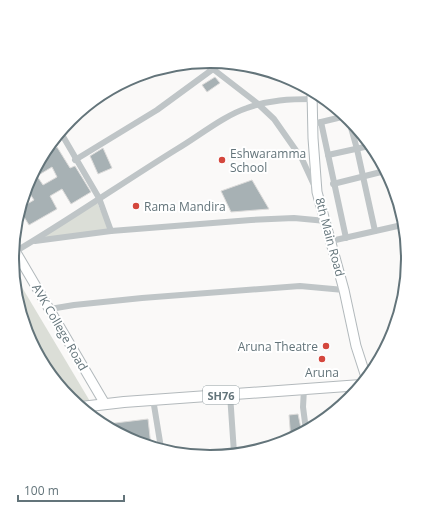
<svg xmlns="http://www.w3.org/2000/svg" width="421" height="519" viewBox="0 0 421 519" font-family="'Open Sans',sans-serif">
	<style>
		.green { fill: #dbded7 }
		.building { fill: #a7b1b4; stroke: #dcdbda; fill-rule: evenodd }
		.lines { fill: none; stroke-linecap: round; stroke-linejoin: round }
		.secondary-casing { stroke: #b2b9bc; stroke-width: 11 }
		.primary-casing { stroke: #b3b9bc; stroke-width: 12 }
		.street { stroke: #bfc5c7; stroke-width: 6 }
		.secondary { stroke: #fff; stroke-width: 9 }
		.primary { stroke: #fff; stroke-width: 10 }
		.poi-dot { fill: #d4473d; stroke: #fff; stroke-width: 1.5 }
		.labels { text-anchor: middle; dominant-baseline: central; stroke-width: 4; stroke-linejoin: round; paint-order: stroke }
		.shield { fill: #fff; stroke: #929ea2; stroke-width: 1 }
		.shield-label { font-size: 11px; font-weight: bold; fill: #63747a }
		.poi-label { font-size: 12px; fill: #63747a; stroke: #fff; text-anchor: start }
		.street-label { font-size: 12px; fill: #63747a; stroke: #fff }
		.rim { fill: none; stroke: #63747a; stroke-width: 2 }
	</style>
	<rect width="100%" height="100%" fill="#faf9f8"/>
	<g class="green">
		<path d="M97,202L109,230L40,238Z"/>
		<path d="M20,284L91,403L80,406L70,400L27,335L17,286Z"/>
	</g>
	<g class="building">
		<path d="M215,77L220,83L207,92L202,85Z"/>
		<path d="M57,147L70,168L75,166L91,192L71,204L62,189L50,196L57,209L29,225L21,212L22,207L34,200L26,188L27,183L47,153ZM52,167L57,177L43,185L37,176Z"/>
		<path d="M103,148L112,168L98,174L90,156Z"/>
		<path d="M252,180L269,209L231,212L221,191Z"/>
		<path d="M298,414L302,433L291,440L289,415Z"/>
		<path d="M148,419L151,446L134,443L107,424Z"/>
	</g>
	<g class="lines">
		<g class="secondary-casing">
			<g id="secondary">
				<path d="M312,93L313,138L317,192L344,290L356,346L366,377"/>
				<path d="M14,249L105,404"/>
			</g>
		</g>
		<g class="primary-casing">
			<path id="primary" d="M81,407L124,402L361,385"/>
		</g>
		<g class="street">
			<path d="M201,63L213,69L257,103L274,119L302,159L314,185"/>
			<path d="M99,100L139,75"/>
			<path d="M348,117L357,149L375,231"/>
			<path d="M321,122L346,238"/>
			<path d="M317,123L346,116"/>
			<path d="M61,133L99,198L111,231"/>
			<path d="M328,155L369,146"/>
			<path d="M75,160L157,110L213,69"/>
			<path d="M333,184L385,171"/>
			<path d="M35,241L111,231L251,220L294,218L326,221"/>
			<path d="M331,241L402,225"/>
			<path d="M13,253C69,220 122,183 177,149C199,136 223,116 247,108C269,100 290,99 313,99"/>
			<path d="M50,309L74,305L142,298L300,286L344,290"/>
			<path d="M304,389L303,407L306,430"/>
			<path d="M230,394L234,453"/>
			<path d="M153,399L161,448"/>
		</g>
		<use href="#secondary" class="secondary"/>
		<use href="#primary" class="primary"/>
	</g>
	<g class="poi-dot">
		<circle cx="222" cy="160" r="4"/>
		<circle cx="136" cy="206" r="4"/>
		<circle cx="326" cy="346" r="4"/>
		<circle cx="322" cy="359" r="4"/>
	</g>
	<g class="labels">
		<rect class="shield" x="203" y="386" width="36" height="18" rx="3"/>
		<g class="shield-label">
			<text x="221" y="395">SH76</text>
		</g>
		<g class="poi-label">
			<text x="230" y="153">Eshwaramma<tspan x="230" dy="14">School</tspan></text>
			<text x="144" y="206">Rama Mandira</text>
			<text x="318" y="346" text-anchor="end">Aruna Theatre</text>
			<text x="322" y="372" text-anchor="middle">Aruna</text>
		</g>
		<g class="street-label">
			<text transform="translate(330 237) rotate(75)">8th Main Road</text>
			<text transform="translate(60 327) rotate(60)">AVK College Road</text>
		</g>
	</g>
	<path d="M0 0H421V519H0ZM19 259a191 191 0 1 1 382 0a191 191 0 1 1-382 0Z" fill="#fff" fill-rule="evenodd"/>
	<path class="rim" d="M19 259a191 191 0 1 1 382 0a191 191 0 1 1-382 0Z"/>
	<path d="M18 495v6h106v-6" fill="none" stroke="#63747a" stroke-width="2"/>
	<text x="24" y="495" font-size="12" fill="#63747a" stroke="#ffffff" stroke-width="3" paint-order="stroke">100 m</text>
</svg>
